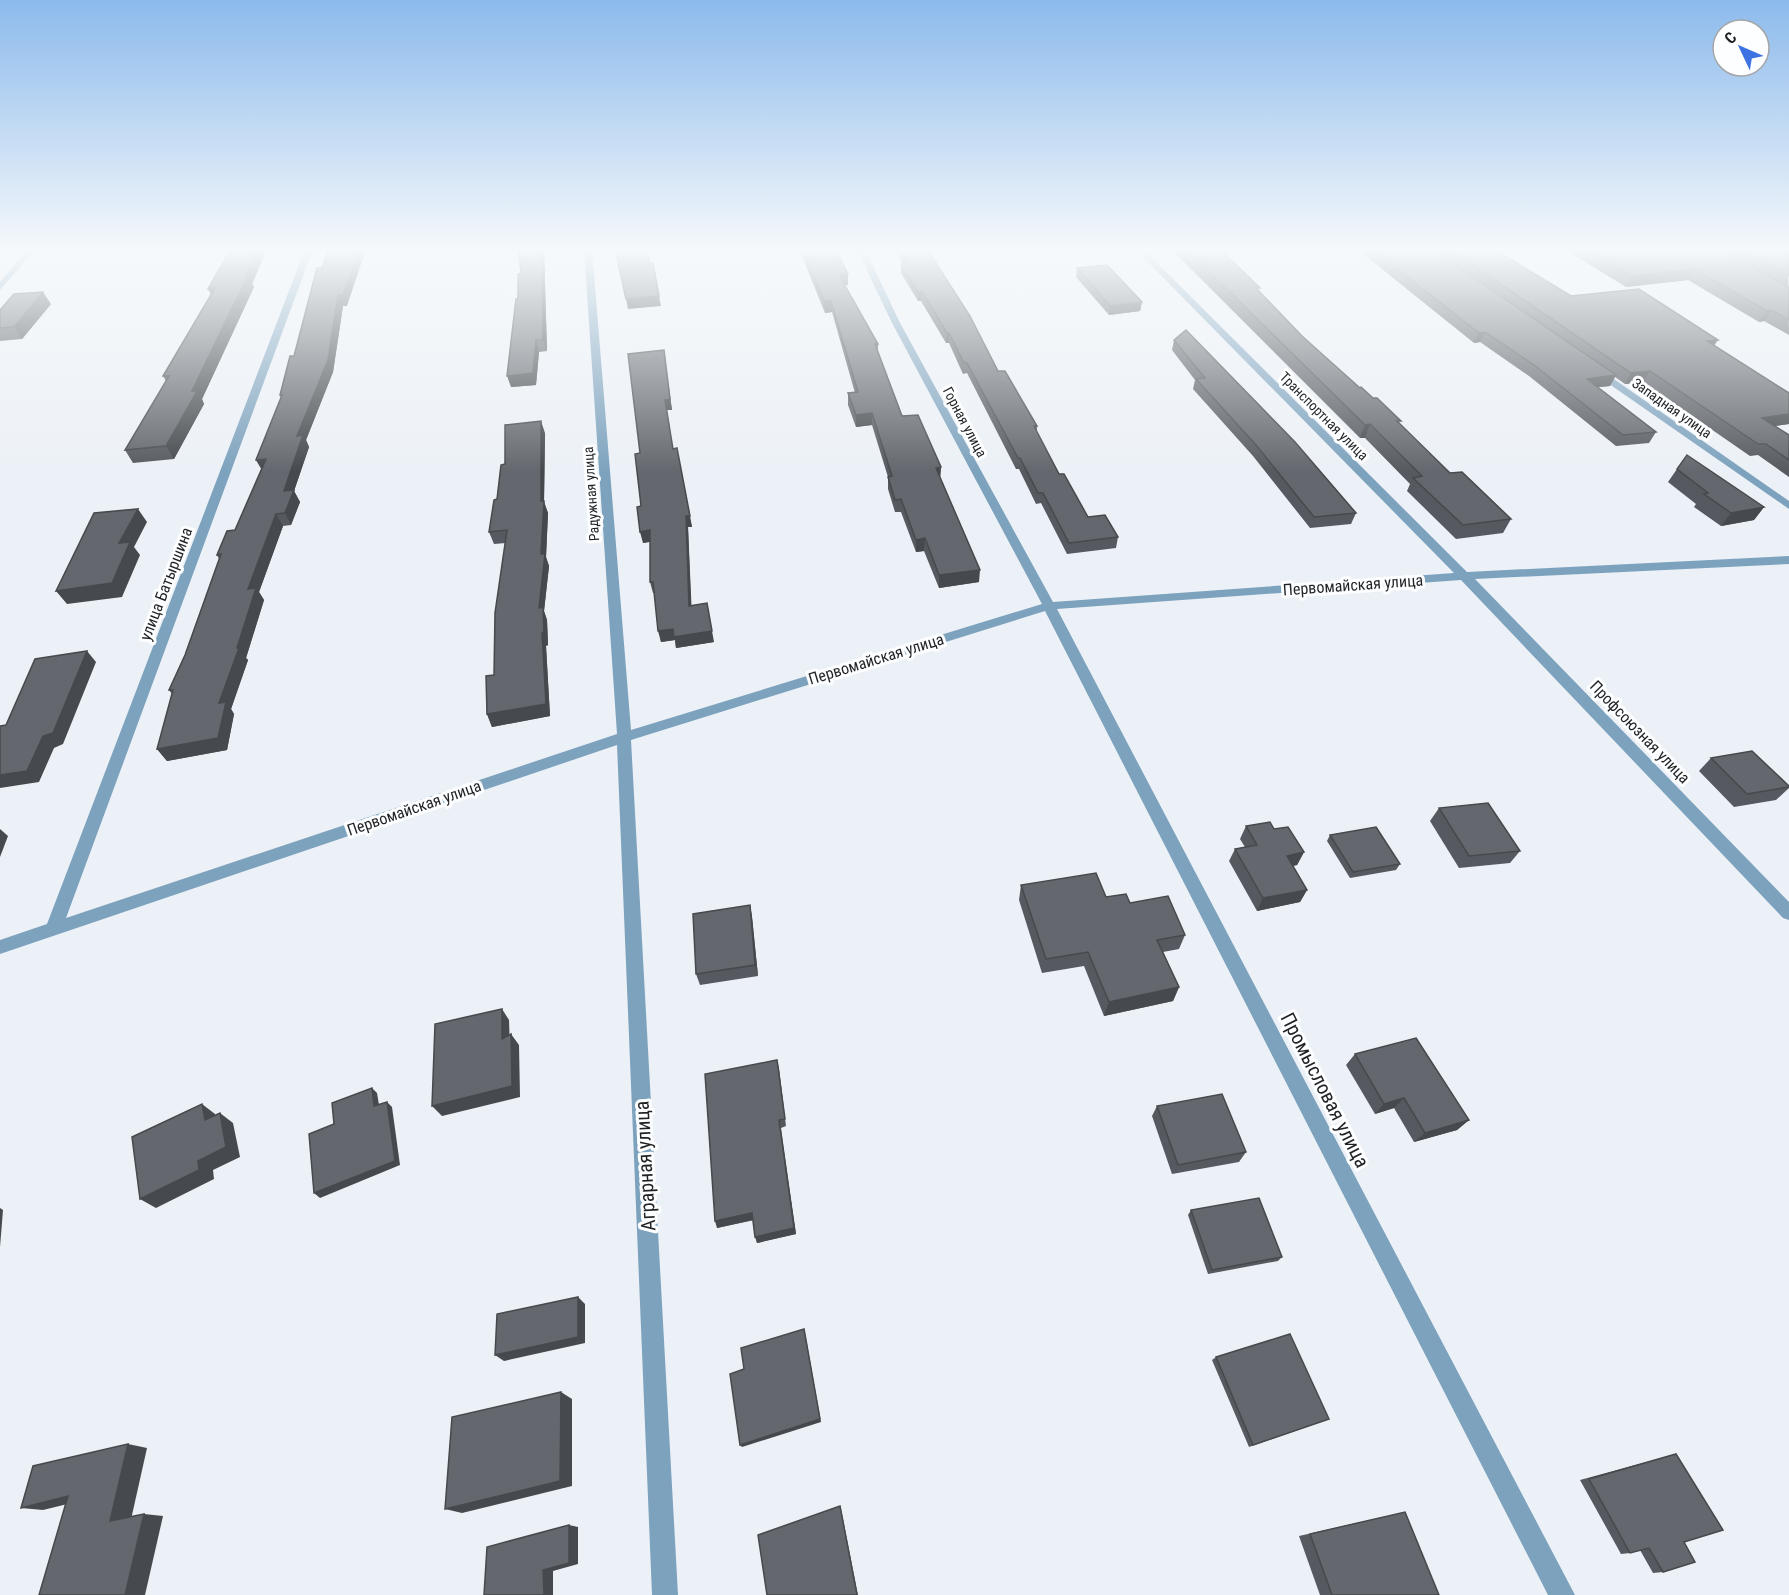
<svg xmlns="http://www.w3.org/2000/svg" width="1789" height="1595" viewBox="0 0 1789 1595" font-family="'Roboto Condensed',sans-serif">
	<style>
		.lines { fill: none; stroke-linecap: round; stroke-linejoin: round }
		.minor { fill: #7da2bd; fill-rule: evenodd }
		.wall { fill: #56595f }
		.shaded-wall { fill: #46494d }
		.building { fill: #64686e; stroke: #46494d; stroke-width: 1.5 }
		.labels { text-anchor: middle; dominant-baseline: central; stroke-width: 6; stroke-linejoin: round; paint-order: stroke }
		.far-street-label { font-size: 14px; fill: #1f2123; stroke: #fdfeff }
		.street-label { font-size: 16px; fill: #1f2123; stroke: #fdfeff }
		.near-street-label { font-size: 20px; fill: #1f2123; stroke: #fdfeff }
	</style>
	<rect width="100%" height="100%" fill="#ecf1f7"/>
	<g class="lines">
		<g class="minor">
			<path d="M28,249H36L0,290V282Z"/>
			<path d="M305,249H313L66,918L617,734L584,249H592L631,730L1042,604L891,321L857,249H865L899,321L1053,602L1454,573L1135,249H1143L1467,572L1789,556V564L1475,579L1789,902V920L1783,918L1461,580L1057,609L1575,1595H1548L1045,611L631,740L678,1595H652L617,745L0,954V940L47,924Z"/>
			<path d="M1592,368H1598L1789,501V509L1592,372Z"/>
		</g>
	</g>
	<g class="wall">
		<path d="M231,249H267L252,284L254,287L202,399L204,404L174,459L133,463L125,450L166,381L163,376L211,295Z"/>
		<path d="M544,249L547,351L539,352L536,385L511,387L521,273Z"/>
		<path d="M799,249H835L848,274V285H845L878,344V353L902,416L941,467L940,478L979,582L939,588L924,551L916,552L901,512H895L888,489V477L872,425L856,427L848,405V393H855L832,312L825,313Z"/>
		<path d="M894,249H927L998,371L1037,426V432L1059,474L1088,517L1118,537L1116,548L1067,554L1041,503L1036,504L1019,469H1016L967,373L963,374L949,343H946L921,301H918L901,273V264H903Z"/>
		<path d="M1171,249H1220L1259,292L1302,336L1400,424L1450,473L1511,519L1503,533L1456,539L1407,491L1410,484L1365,438H1360Z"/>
		<path d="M1357,249H1494L1571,296L1714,345L1789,424L1775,426L1789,435V477L1758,455L1750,456L1643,382L1625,384L1615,377L1610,386L1598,387L1656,432L1649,443L1616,446L1529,376L1480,342L1474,343Z"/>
		<path d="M1564,249H1788L1789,335L1764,321L1759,322L1688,280L1626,287Z"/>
		<path d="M317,268L347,306H343L333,372L306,440L309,447L294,491L300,502L291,525L283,526L259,592L264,600L246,658L248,660L231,709L234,714L227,750L167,761L157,749L172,694L169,690L185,655L219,559L217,555L235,530L262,469L256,460L281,398L280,395L294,356Z"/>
		<path d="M1077,268L1142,302L1140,311L1109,315L1076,277Z"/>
		<path d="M51,304L22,339L0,341V310Z"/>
		<path d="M1174,340L1356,513L1351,524L1310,528L1253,456L1193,389L1195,380L1172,350Z"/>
		<path d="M665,360L672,410H667L673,449L692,527H688L691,606L714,642L676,648L675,640L661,642L654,593H653L650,582V542L643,543L641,506Z"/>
		<path d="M545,433L544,502L548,513L546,557L549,566L544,611L547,620L548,645L546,646L550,716L492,727L487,714L494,675L506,543L494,544L489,532L505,464Z"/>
		<path d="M1677,469L1764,507L1754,520L1721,526L1694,507L1696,504L1668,482Z"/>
		<path d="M1711,758L1789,786V788L1776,800L1734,807L1699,771Z"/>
		<path d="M1439,808L1520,851L1510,863L1459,868L1430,821Z"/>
		<path d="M1246,826L1274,829L1304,852L1297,865L1293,866L1307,890L1300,902L1257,911L1229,861L1235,849L1245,847L1240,839Z"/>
		<path d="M1330,835L1400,864L1396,870L1350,878L1327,841Z"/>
		<path d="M1021,885L1106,897L1130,903L1185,935L1179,949L1163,952L1179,987L1173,1001L1104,1016L1084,966L1042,973L1019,900Z"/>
		<path d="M750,905L752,917L758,976L700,985L696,974Z"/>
		<path d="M1355,1054L1469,1120L1457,1130L1414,1142L1394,1108L1375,1114L1346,1065Z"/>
		<path d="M777,1060L786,1126L781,1128L796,1234L757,1243L753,1220L717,1228Z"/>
		<path d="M1157,1106L1246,1152L1239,1162L1172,1174L1152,1116Z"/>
		<path d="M1191,1210L1282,1257L1278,1261L1208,1274L1188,1215Z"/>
		<path d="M1216,1357L1329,1419L1249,1447L1212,1360Z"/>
		<path d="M1676,1454L1684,1542L1663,1572L1653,1573L1640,1550L1630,1553L1621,1554L1580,1480Z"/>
		<path d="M1405,1512L1439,1595H1320L1299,1536Z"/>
	</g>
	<g class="shaded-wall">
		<path d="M257,249H267L252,284L254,287L202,399L204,404L174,459L166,446Z"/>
		<path d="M359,249H366L347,306H343L333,372L306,440L309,447L294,491L300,502L291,525L285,513L284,491L297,436L338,295Z"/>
		<path d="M542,249H544L547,351L543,340Z"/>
		<path d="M1080,249H1113L1080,252Z"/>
		<path d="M1694,269L1688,280L1626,287L1632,276Z"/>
		<path d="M848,274V285H840L839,275Z"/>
		<path d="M215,288L214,300L208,289Z"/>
		<path d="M922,291L921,301H918V292Z"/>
		<path d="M43,292L51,304L22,339L14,327Z"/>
		<path d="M659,296L661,306L628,309L626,299Z"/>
		<path d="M824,301H831L832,312L825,313Z"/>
		<path d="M1142,302L1140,311L1109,315L1110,306Z"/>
		<path d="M1772,310L1764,321L1759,322L1767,311Z"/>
		<path d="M1485,332L1480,342L1474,343L1479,333Z"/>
		<path d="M947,333H949V343H946Z"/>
		<path d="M536,340L539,352L536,385L511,387L507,376Z"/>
		<path d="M1718,340L1711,350L1707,341Z"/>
		<path d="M665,360L672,410H667L665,400Z"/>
		<path d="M1650,371L1643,382L1625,384L1631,373Z"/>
		<path d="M1616,375L1610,386L1581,389L1587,379Z"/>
		<path d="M872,413V425L856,427V415Z"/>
		<path d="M1789,414V424L1754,429L1762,418Z"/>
		<path d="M541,421L545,433L544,502L548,513L546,557L549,566L544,611L547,620L548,645L546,646L550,716L492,727L487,714L539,608L541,554Z"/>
		<path d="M1370,424L1365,438H1360L1365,425Z"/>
		<path d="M266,459L263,472L256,460Z"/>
		<path d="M941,467L940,479L936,468Z"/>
		<path d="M1764,507L1754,520L1721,526L1731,513Z"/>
		<path d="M138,509L147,522L134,547L140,555L122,597L67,604L56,591L119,543Z"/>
		<path d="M276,514L283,526L259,592L264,600L246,658L248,660L231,709L234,714L227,750L167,761L157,749L219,703L248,589Z"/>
		<path d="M686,516H690L692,527H688L692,617L689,606Z"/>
		<path d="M650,530L653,541L643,543L640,532Z"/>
		<path d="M925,538L924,551L916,552V540Z"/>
		<path d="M980,570L979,582L939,588V575Z"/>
		<path d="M707,603L714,642L676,648L675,640L661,642L658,631Z"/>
		<path d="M87,651L96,662L63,744L54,748L39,782L0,788V775L43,736Z"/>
		<path d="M0,829L8,836L0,857Z"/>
		<path d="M1304,852L1297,865L1280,868L1287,856Z"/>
		<path d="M1307,890L1300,902L1257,911L1263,898Z"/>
		<path d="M750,905L752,917L758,976L755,965Z"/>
		<path d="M1179,987L1173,1001L1104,1016L1109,1002Z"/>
		<path d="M502,1009L509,1020L510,1050L502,1039Z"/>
		<path d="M511,1034L519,1045L520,1097L442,1116L432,1106Z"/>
		<path d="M777,1060L779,1068L786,1126L785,1119Z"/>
		<path d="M372,1088L377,1093L380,1111L374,1106Z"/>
		<path d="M1404,1098L1394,1108L1375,1114L1384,1104Z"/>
		<path d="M387,1102L392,1107L400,1165L320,1198L314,1193Z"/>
		<path d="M202,1104L215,1114L218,1130L205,1120Z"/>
		<path d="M220,1113L233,1123L240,1157L213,1170L214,1179L156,1208L140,1199L198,1161Z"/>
		<path d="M779,1120L796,1234L757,1243L755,1237Z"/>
		<path d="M1469,1120L1457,1130L1414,1142L1425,1133Z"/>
		<path d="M0,1208L3,1210L0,1247Z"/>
		<path d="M752,1213L754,1220L717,1228L715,1221Z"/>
		<path d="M578,1297L585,1304V1343L504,1361L495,1355Z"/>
		<path d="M805,1333L821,1422L742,1447L740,1445Z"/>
		<path d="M561,1392L572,1399V1486L462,1513L445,1509Z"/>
		<path d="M128,1444L147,1448L130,1524L110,1521Z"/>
		<path d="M68,1496L88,1499L43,1510L21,1508Z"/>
		<path d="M840,1506L841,1509L858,1595H857Z"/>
		<path d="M144,1514L163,1516L145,1595H125Z"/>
		<path d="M569,1525L578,1527V1564L553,1571V1595H544L543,1570Z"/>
	</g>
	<g class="building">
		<path d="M231,249H257L245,276L248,275L192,391H197L166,446L125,450L169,376H163L215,288L208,289Z"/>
		<path d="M329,249H359L343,295H338L328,360L297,436L303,435L284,491L294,490L285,513L276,514L248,589L256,588L237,648H239L219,703L226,702L218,738L157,749L173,690H169L185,655L221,554L217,555L227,531L235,530L266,459L256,460L282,395H280L290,356H294L317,268H322Z"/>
		<path d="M518,249H542L543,340H536L533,373L507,376L516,299H518V274L521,273Z"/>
		<path d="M615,249H647L650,264L653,263L659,296L626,299Z"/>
		<path d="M803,249H835L848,274L839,275L878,344H875L902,416L918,415L941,467L936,468L980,570L939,575L925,538L916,540L901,499L895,500L888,477L892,476L872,413L856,415L848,393L858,392L831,301H824Z"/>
		<path d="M900,249H927L970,316L998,371H1005L1037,426H1034L1059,474H1064L1088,517L1105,515L1118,537L1069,543L1043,493H1038L1020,458H1018L967,363H964L949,333H947L922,291L918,292L901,264L908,263Z"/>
		<path d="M1186,249H1220L1260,288H1256L1302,336L1360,388L1361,387L1373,398H1377L1401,421H1397L1450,473L1462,472L1511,519L1463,525L1413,478L1422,476L1370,424L1365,425Z"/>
		<path d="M1372,249H1432L1616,375L1587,379L1656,432L1623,435L1534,365L1485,332L1479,333Z"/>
		<path d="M1449,249H1494L1571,296L1639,289L1718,340L1707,341L1789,393V414L1762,418L1789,435V460L1766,444H1758L1650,371L1631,373Z"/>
		<path d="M1587,249H1719L1789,287V320L1772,310L1767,311L1694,269L1632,276Z"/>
		<path d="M1737,249H1789V276Z"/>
		<path d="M1107,265L1142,302L1110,306L1077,268Z"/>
		<path d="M43,292L14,327L0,328V310L14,294Z"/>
		<path d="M1186,330L1295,442L1356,513L1314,517L1256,445L1196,379L1205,378L1174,340Z"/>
		<path d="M664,350L670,399L665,400L673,449L677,448L690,516H686L689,606L707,603L712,631L674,637L673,629L658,631L653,582H650V530L640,532L637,507L641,506L635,454L640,453L628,354Z"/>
		<path d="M541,421V501H544L541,554H545L539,608L543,607L544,633H542L546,704L487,714L486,676L494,675L495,613L507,530L489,532L494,500L497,499L501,465L505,464V425Z"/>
		<path d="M1687,455L1764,507L1731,513L1704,494L1708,493L1677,469Z"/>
		<path d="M138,509L119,543L130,542L112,583L56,591L94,513Z"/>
		<path d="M87,651L53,733L43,736L27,771L0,775V726L6,725L35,659Z"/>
		<path d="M1752,751L1789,786V787L1747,794L1711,758Z"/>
		<path d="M1488,803L1520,851L1469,856L1439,808Z"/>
		<path d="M1270,822L1274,829L1288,827L1304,852L1287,856L1307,890L1263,898L1235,849L1257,845L1246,826Z"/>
		<path d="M1376,827L1400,864L1353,872L1330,835Z"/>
		<path d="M1096,873L1106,897L1126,894L1130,903L1168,896L1185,935L1157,940L1179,987L1109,1002L1088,952L1046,959L1021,885Z"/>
		<path d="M750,905L755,965L696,974L693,914Z"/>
		<path d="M502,1009V1039L511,1034L512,1086L432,1106L435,1024Z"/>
		<path d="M1416,1038L1469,1120L1425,1133L1404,1098L1384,1104L1355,1054Z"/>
		<path d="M777,1060L785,1119L779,1120L794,1228L755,1237L752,1213L715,1221L705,1074Z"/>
		<path d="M372,1088L374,1106L387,1102L395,1161L314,1193L309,1134L334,1124L332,1103Z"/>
		<path d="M1222,1094L1246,1152L1178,1165L1157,1106Z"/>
		<path d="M202,1104L205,1120L220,1113L226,1147L198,1161L199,1170L140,1199L132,1137Z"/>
		<path d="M1259,1198L1282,1257L1212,1270L1191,1210Z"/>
		<path d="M578,1297V1337L495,1355L497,1314Z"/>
		<path d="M804,1329L820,1419L740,1445L730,1374L744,1369L741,1348Z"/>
		<path d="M1290,1334L1329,1419L1253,1445L1216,1357Z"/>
		<path d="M561,1392L560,1481L445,1509L452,1417Z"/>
		<path d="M128,1444L110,1521L144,1514L125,1595H39L68,1496L21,1508L33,1466Z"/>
		<path d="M1676,1454L1723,1530L1684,1542L1695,1562L1663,1572L1649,1548L1630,1553L1589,1479Z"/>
		<path d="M840,1506L857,1595H767L758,1535Z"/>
		<path d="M1405,1512L1439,1595H1332L1310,1534Z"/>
		<path d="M569,1525V1563L543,1570L544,1595H484L487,1547Z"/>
	</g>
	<linearGradient id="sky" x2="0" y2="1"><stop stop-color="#8cbaec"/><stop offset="0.53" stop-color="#f6f9fb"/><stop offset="1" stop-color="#f6f9fb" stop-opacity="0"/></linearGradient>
	<rect width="1789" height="472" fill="url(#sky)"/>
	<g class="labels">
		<g class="far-street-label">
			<text transform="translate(1672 408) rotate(35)">Западная улица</text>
			<text transform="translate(1324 416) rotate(45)">Транспортная улица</text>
			<text transform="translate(965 422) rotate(62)">Горная улица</text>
			<text transform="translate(591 494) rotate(-94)">Радужная улица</text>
		</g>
		<g class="street-label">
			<text transform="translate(166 584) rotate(-69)">улица Батыршина</text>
			<text transform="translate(1353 585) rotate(-4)">Первомайская улица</text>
			<text transform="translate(876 659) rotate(-17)">Первомайская улица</text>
			<text transform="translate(1640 732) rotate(46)">Профсоюзная улица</text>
			<text transform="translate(414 808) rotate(-19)">Первомайская улица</text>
		</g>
		<g class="near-street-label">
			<text transform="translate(1325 1090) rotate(63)">Промысловая улица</text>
			<text transform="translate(645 1166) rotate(-93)">Аграрная улица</text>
		</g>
	</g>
	<g transform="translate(1741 48) rotate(314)"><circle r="28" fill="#fdfeff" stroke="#a4a6a7" stroke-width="1.5"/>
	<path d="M0-4.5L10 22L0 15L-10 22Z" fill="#3c72e1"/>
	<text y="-9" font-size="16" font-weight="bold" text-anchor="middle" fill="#1f2123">С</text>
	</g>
</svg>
